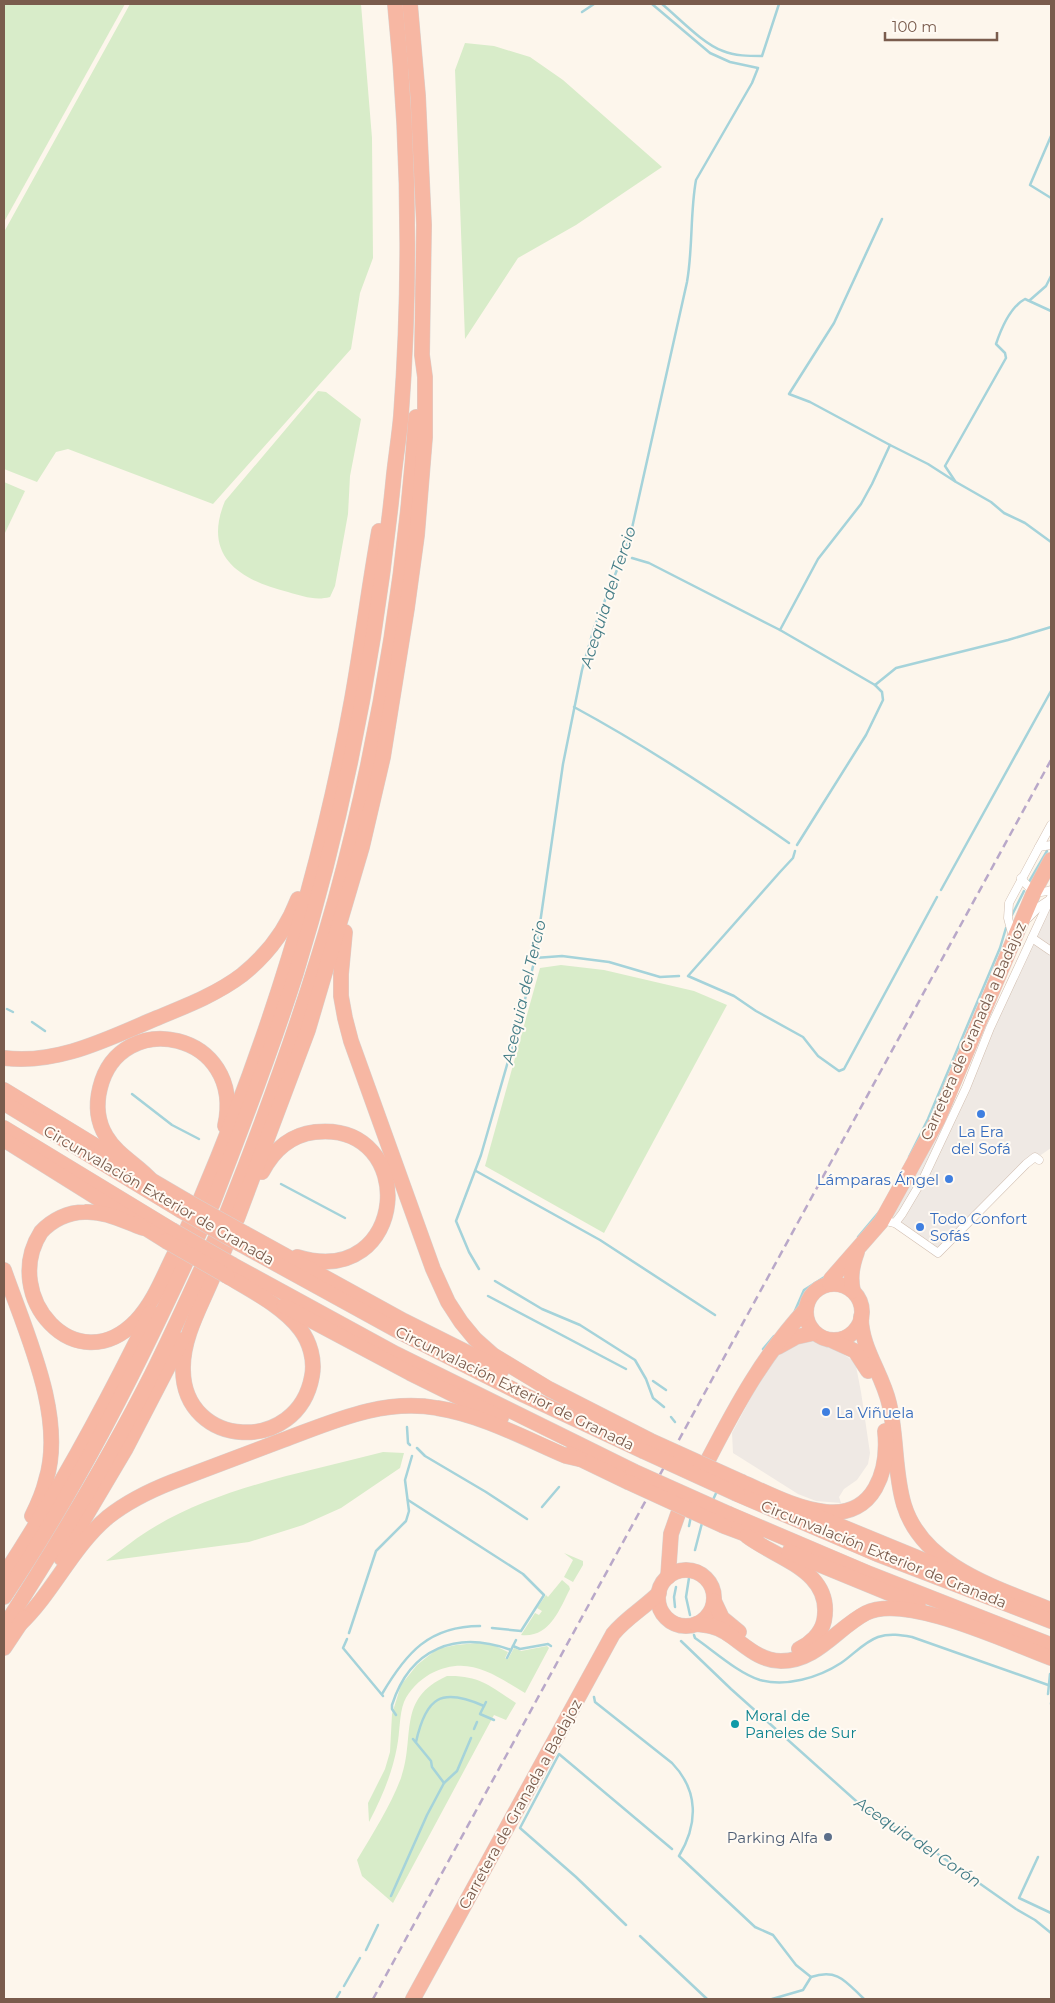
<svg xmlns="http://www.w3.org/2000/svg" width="1055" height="2003" viewBox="0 0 1055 2003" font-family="Montserrat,sans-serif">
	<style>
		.industrial { fill: #efe9e4 }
		.green { fill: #d8ecc9 }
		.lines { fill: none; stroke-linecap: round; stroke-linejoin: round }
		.stream { stroke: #a5d3da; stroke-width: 2.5 }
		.street-casing { stroke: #d1beb0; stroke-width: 9 }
		.highway-casing { stroke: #dad1cd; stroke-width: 16 }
		.street { stroke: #fff; stroke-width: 8 }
		.highway { stroke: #f7b7a3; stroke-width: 15 }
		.rail { stroke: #b9a8c9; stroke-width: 2.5; stroke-dasharray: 8 5; stroke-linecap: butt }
		.highway-bridge-casing { stroke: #dad1cd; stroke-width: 16; stroke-linecap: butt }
		.highway-bridge { stroke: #f7b7a3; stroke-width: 15 }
		.shop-dot { fill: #3f7fe0; stroke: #fffaf3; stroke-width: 2 }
		.culture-dot { fill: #0f9aa8; stroke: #fffaf3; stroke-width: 2 }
		.service-dot { fill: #5c6f8a; stroke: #fffaf3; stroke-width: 2 }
		.labels { text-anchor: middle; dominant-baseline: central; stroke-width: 4; stroke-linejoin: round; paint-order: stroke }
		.street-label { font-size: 15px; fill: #7a5c4d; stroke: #fffaf3 }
		.shop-label { font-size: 15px; fill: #366cbe; stroke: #fffaf3; text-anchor: start }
		.culture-label { font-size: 15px; fill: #0d838f; stroke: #fffaf3; text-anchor: start }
		.service-label { font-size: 15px; fill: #4e5e75; stroke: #fffaf3; text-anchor: end }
		.water-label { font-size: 16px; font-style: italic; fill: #437c86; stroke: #fffaf3 }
	</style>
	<rect width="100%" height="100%" fill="#fdf6ec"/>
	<g class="industrial">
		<path d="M1051,900V1148L1035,1159L937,1258L890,1222L961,1089Z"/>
		<path d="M812,1339L840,1352L852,1360L856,1366L861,1392L870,1453L868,1464L857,1480L844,1489L839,1497L841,1503L816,1501L798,1494L733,1453L732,1433L765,1371L785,1346Z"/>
	</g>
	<g class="green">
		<path d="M4,4H125L4,222Z"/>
		<path d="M130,4H361L372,138L373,258L360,293L351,349L213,504L68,449L56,452L37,482L4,469V232Z"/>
		<path d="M465,43L494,46L530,57L563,80L662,167L576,225L518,258L465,339L455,70Z"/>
		<path d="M318,391L326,392L361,419L350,476L348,514L335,586L330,597C315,601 302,596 288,592C239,580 202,556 225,501Z"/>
		<path d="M4,482L25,491L4,535Z"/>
		<path d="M561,965L604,970L694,991L727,1005L604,1233L485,1166L540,968Z"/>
		<path d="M383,1452L404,1453L400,1468L341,1508L303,1525L249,1542L106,1561C122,1550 138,1536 156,1526C224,1486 307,1472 383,1452Z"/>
		<path d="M564,1553L583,1561V1565L573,1582L564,1577L573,1560Z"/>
		<path d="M562,1580L569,1586L570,1589C559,1610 550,1638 521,1635L535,1613L539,1615L542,1611L537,1608L546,1595L548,1597Z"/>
		<path d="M477,1643L491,1644L508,1652L505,1658L508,1659L514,1648L521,1651L547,1646L549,1648L525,1693C493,1674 468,1654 430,1674C420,1680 409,1690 404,1702C399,1715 400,1733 397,1747C392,1774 382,1797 369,1822L368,1803L385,1769L390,1752L392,1714L401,1685L417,1665L437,1649L456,1645Z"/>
		<path d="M447,1676C479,1675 490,1686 516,1703L506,1720L494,1715L393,1903L362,1876L357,1860C373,1833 390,1807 401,1778C416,1736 396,1699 447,1676Z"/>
	</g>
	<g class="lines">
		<g class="stream">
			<path d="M662,4C679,18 703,44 723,51C735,56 749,56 762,56L779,4"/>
			<path d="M582,12L594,4"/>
			<path d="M1051,136L1030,185L1051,198"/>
			<path d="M882,219L834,323L789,394L810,402L890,445"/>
			<path d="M1030,300L1046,286L1051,276"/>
			<path d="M955,481L945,466L1006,358L1005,353L996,344C1001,329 1010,307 1025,299L1051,311"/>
			<path d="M632,558L649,563L780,630L818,559L861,504L872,484L890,445L928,464L956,482L991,502L1004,513L1025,523L1051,542"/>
			<path d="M780,630L875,685L896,668L1008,640L1051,627"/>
			<path d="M574,707C648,747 719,794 789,843"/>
			<path d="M797,845L866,735L883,700L882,692L875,685"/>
			<path d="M795,851L793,858L780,872L688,976L734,996L756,1011L803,1037L818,1056L839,1071L844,1069L937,897"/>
			<path d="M1029,882L1047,851"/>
			<path d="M941,890L1051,691"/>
			<path d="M1012,915L1024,891"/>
			<path d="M535,958L562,956L609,962L660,977L679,976"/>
			<path d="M7,1009L13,1012"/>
			<path d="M32,1022L45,1031"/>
			<path d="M132,1094L172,1125L199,1139"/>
			<path d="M909,1157L928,1119L1000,948L1006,928"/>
			<path d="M476,1171L600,1240L715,1315"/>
			<path d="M281,1184L345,1218"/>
			<path d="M858,1237L879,1212"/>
			<path d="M479,1269L469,1252L456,1221L481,1155L520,1020L535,958L563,764L582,670L594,628L630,537L687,282C693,248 690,213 696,180L752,83L758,68L730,62L710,53L652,4"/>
			<path d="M495,1281L542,1309L580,1325L635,1360L646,1379L653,1398L664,1407"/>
			<path d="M488,1296L626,1369"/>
			<path d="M794,1313L804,1290L826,1276"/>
			<path d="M763,1349L774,1336"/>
			<path d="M653,1381L666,1390"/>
			<path d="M671,1417L675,1422"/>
			<path d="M407,1427L408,1443L410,1445"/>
			<path d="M417,1448L425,1456L486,1492L527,1519"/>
			<path d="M408,1500L523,1574L544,1595L521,1631L492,1628"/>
			<path d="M712,1502L717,1491"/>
			<path d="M542,1507L559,1487"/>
			<path d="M689,1526L691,1516"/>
			<path d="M695,1550L702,1523"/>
			<path d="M689,1578L686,1597L690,1615"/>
			<path d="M675,1607L674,1597L676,1587"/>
			<path d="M349,1633L376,1551L406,1521L409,1511L405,1480L412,1456"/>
			<path d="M694,1635L695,1638C714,1651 738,1673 760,1680C786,1687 818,1678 841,1663C853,1655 864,1642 878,1637C890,1633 901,1635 912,1637L1051,1686"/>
			<path d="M347,1639L343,1648L383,1696"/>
			<path d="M681,1641L731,1689L865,1809L932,1850L1016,1909L1035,1920L1051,1933"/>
			<path d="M513,1646L520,1649L548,1644L551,1646"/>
			<path d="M507,1658L516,1640"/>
			<path d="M382,1694C406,1653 429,1626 480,1626"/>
			<path d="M1048,1694L1050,1674"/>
			<path d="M594,1697L595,1702L672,1763C699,1791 698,1824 679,1856L755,1927L773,1935L796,1965L811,1977C838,1968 846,1982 864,1999"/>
			<path d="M486,1702L480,1714L494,1720"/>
			<path d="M1051,1703V1704"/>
			<path d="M396,1715L392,1709V1705C410,1648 457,1630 511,1650"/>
			<path d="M474,1729L477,1722"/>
			<path d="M413,1739L431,1761L432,1767L444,1783"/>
			<path d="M416,1742C426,1697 441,1687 484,1706"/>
			<path d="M1038,1857L1019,1898L1051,1913"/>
			<path d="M391,1896L427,1815L444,1783L457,1771L471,1738"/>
			<path d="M626,1925L576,1877L520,1828L559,1754L672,1849"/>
			<path d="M640,1936L707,1999"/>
			<path d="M366,1950L378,1925"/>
			<path d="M344,1986L360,1958"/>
			<path d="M336,1999L340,1992"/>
			<path d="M772,1999L803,1990L811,1977"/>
		</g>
		<g class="street-casing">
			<g id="street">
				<path d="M1039,847L1051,825"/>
				<path d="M1021,878C1030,890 1037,895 1051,890"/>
				<path d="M1028,918L1040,906L1049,900"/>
				<path d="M1013,937L1008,918L1009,903L1039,847L1051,845"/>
				<path d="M1032,938L1051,951"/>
				<path d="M890,1222L895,1223L938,1253L1026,1164L1035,1157L1039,1160"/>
				<path d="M895,1223L902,1214L924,1177L966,1088L990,1028L1051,897"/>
			</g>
		</g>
		<g class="highway-casing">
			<g id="highway">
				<path d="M345,932L341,974V996L345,1018L351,1041L433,1269L448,1302L461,1322L475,1339L493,1355L549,1389L649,1440"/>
				<path d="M4,1058C58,1065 109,1038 157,1018C186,1006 217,994 242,975C267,955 287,928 298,899"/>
				<path d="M4,1090L122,1162"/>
				<path d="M4,1103L180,1210"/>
				<path d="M4,1128L172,1230"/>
				<path d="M6,1141L166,1241"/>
				<path d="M262,1172C273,1151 290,1135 315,1132C420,1121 409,1291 297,1257"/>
				<path d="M144,1176L185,1200"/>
				<path d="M152,1181C138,1165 117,1155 106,1136C97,1121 96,1104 100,1088C120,1006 246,1032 225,1126"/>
				<path d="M201,1198C269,1038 321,870 352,699C362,643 369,587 379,531"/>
				<path d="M212,1205C242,1128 271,1052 296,973C345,814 376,650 393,484C395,461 399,439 401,416C411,280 409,140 395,4"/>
				<path d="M227,1213C268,1110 305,1007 335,901C378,744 405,580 416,417"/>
				<path d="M237,1219L308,1030L362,847L383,757L407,608L417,535L425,437V377L422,355L424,225L418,96L410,4"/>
				<path d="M143,1228C123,1221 106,1211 85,1212C68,1212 52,1220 41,1232C0,1296 76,1383 136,1321C154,1302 163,1277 174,1255"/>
				<path d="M186,1231L190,1222"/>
				<path d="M246,1234L404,1321L502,1370"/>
				<path d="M197,1238L201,1229"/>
				<path d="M240,1244L400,1332L524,1395L643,1451"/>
				<path d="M212,1246L216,1237"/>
				<path d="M223,1253L227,1243"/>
				<path d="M233,1265L396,1354L633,1471"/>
				<path d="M4,1270C25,1331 66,1416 46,1480C43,1493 38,1504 32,1516"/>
				<path d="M213,1277C201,1306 182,1338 183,1370C184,1449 298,1455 312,1376C315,1360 310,1342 300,1329C282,1306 252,1291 227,1276"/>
				<circle cx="834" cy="1312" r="28"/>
				<path d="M830,1284L831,1279L881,1222L938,1119L1034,892L1051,860"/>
				<path d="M853,1291C850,1277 852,1266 857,1252"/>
				<path d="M284,1306L410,1373L501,1418"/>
				<path d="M861,1317C861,1348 882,1373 889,1403C897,1436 894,1472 904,1505C923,1567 998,1588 1051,1610"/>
				<path d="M833,1341L855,1351L868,1371"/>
				<path d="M778,1347L796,1337L814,1333"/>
				<path d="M570,1454L628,1482"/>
				<path d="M708,1460C737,1404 763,1356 806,1309"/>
				<path d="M742,1482C769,1494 797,1509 826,1512C875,1517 889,1470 885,1431"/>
				<path d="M737,1494L877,1554L1051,1621"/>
				<path d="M729,1514L870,1574L1051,1645"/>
				<path d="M811,1514L952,1572"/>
				<path d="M724,1526L756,1538"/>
				<path d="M747,1536C777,1559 834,1571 824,1621C821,1634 810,1644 799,1649"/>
				<path d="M789,1552L918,1605"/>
				<path d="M61,1558L125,1450L182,1340"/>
				<circle cx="686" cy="1598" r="28"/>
				<path d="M4,1575C59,1491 107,1402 151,1312"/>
				<path d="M668,1577L671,1534L678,1514"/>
				<path d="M4,1597C75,1491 133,1377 186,1262"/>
				<path d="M714,1601L722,1618L739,1632"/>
				<path d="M696,1624C706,1625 716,1626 725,1632C743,1643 758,1661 781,1661C817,1661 837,1628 866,1613C906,1593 1010,1643 1051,1658"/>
				<path d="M19,1625C53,1593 72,1547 108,1517C127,1502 149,1491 172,1482C209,1468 246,1454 283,1440C332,1422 383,1398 437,1408C482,1415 524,1438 566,1456L579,1459"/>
				<path d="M4,1627C57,1545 108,1461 152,1374C169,1340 185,1305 201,1270"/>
				<path d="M4,1648L24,1618"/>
				<path d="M413,1999L613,1634C626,1618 644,1608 659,1593"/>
			</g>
		</g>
		<use href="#street" class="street"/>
		<use href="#highway" class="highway"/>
		<path class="rail" d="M373,1999L1051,760"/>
		<g class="highway-bridge-casing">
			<g id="highway-bridge">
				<path d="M185,1200L246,1234"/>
				<path d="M180,1210L240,1244"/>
				<path d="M172,1230L233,1265"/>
				<path d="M166,1241L227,1276"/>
				<path d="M649,1440L742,1482"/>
				<path d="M643,1451L737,1494"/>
				<path d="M633,1471L729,1514"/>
				<path d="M628,1482L724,1526"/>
			</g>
		</g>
		<use href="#highway-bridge" class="highway-bridge"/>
	</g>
	<g class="shop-dot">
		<circle cx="981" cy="1114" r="5"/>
		<circle cx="949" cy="1179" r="5"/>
		<circle cx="920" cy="1227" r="5"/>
		<circle cx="826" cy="1412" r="5"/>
	</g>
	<circle class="culture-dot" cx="735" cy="1724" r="5"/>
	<circle class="service-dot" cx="828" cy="1837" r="5"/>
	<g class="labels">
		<g class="street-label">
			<text transform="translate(973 1031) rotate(-66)">Carretera de Granada a Badajoz</text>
			<text transform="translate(159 1195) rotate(30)">Circunvalación Exterior de Granada</text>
			<text transform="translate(515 1388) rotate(26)">Circunvalación Exterior de Granada</text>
			<text transform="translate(884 1554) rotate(22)">Circunvalación Exterior de Granada</text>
			<text transform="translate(520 1804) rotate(-61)">Carretera de Granada a Badajoz</text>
		</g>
		<g class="shop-label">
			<text x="981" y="1131" text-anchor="middle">La Era<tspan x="981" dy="17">del Sofá</tspan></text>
			<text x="939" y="1179" text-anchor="end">Lámparas Ángel</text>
			<text x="930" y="1218">Todo Confort<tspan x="930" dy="17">Sofás</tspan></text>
			<text x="836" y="1412">La Viñuela</text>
		</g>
		<g class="culture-label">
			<text x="745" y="1715">Moral de<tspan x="745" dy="17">Paneles de Sur</tspan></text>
		</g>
		<g class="service-label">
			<text x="818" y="1837">Parking Alfa</text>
		</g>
		<g class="water-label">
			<text transform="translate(608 597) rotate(-72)">Acequia del Tercio</text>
			<text transform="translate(524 992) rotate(-77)">Acequia del Tercio</text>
			<text transform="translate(918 1842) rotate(34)">Acequia del Corón</text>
		</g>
	</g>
	<rect width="1055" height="2003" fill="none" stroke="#7a5c4d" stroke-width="10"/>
	<path d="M885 32v8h112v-8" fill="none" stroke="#7a5c4d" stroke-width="2.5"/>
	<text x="892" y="32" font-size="15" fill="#7a5c4d" stroke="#fffaf3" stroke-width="4" paint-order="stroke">100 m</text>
</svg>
